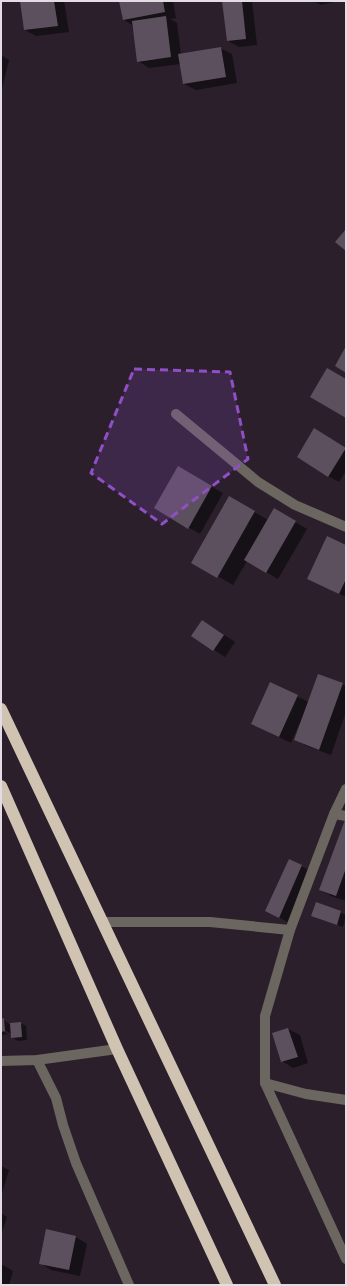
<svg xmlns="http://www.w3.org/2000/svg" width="347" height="1286" viewBox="0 0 347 1286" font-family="Spectral,serif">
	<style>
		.shadow { fill: #0007 }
		.building { fill: #5d505e }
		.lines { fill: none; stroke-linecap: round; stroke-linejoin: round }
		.street { stroke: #6b665f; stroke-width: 10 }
		.highway { stroke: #d0c3b2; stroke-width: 12 }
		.marked { fill: #904fc7; fill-opacity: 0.2; stroke: #904fc7; stroke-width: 3; stroke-dasharray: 8 5; stroke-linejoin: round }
	</style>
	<rect width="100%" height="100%" fill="#2a1f2b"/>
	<g class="shadow">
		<path d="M21,1H64L69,32L36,36L25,30Z"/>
		<path d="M120,1H173L176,18L170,19L177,23L181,55L220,48L232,54L237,83L196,90L184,84L181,64L149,68L138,61L132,25L124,20Z"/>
		<path d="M223,1H252L257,45L239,47L228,41Z"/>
		<path d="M313,1H337L321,5Z"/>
		<path d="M1,55L9,60L1,92Z"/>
		<path d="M326,436L346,449V471L339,482L328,476Z"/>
		<path d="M178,467L223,493L200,534L155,508Z"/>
		<path d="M230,498L268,520L274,509L307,529L278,579L247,561L233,585L193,562Z"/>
		<path d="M346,546V597L309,579Z"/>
		<path d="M203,621L235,642L225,657L193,636Z"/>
		<path d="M270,684L309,702L343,684L346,686V712L331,755L307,746L295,740L302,723L300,722L291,743L252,724Z"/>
		<path d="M346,819V901L331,896L320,889Z"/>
		<path d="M289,860L313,872L290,923L266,911Z"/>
		<path d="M317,903L346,915L343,927L318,918Z"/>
		<path d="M3,1019L9,1024L20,1023L26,1026L27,1040L18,1041L12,1037V1034L1,1028V1020Z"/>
		<path d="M288,1029L300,1035L308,1063L293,1068L282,1061L273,1034Z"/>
		<path d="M1,1030L8,1034L1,1035Z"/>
		<path d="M1,1166L9,1170L1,1196Z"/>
		<path d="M1,1213L7,1217L1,1235Z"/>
		<path d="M47,1231L76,1237L87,1244L80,1276L51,1270L40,1263Z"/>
		<path d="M1,1264L13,1271L9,1285H1Z"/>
	</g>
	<g class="building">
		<path d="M20,1H54L58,26L24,30Z"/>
		<path d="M119,1H163L165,12L123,20Z"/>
		<path d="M222,1H242L246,39L227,41Z"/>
		<path d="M166,16L171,57L137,62L132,21Z"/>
		<path d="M221,47L226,77L183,84L178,54Z"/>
		<path d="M346,229V251L335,242Z"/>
		<path d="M346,346V373L335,366Z"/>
		<path d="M327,368L346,379V418L310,397Z"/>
		<path d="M314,428L346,448L328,477L297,457Z"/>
		<path d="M178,466L212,486L188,529L154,508Z"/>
		<path d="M229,496L255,511L217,578L191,563Z"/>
		<path d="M274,508L296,521L266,573L244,560Z"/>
		<path d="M327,536L346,545V579L339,594L307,579Z"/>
		<path d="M202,620L224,635L213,651L191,636Z"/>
		<path d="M318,674L343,683L319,750L294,740Z"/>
		<path d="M270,682L298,695L279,737L251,724Z"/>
		<path d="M346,817V868L336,896L319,890Z"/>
		<path d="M289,859L302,865L279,918L265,911Z"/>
		<path d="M316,902L341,911L337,925L311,916Z"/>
		<path d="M4,1018L5,1031L1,1032V1019Z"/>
		<path d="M21,1022L22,1037L11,1038L10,1023Z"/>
		<path d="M288,1028L298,1057L281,1062L272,1033Z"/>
		<path d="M46,1229L76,1236L69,1270L39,1264Z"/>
	</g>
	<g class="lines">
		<g class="street">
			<path d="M176,414L258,482L295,505L346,527"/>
			<path d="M346,789L334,814L290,930L265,1016V1083L346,1259"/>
			<path d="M334,814L346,816"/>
			<path d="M102,922H210L290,930"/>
			<path d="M37,1060L56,1098L63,1125L76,1163L129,1285"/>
			<path d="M1,1061L37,1060L117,1049"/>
			<path d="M265,1083L306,1094L346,1100"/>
		</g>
		<g class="highway">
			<path d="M1,709L275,1285"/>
			<path d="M1,786L117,1049L227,1285"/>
		</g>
	</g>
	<path class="marked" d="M134,369L230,372L248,459L162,524L91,473Z"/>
	<rect width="347" height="1286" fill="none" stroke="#e4dce5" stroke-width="4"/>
</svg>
